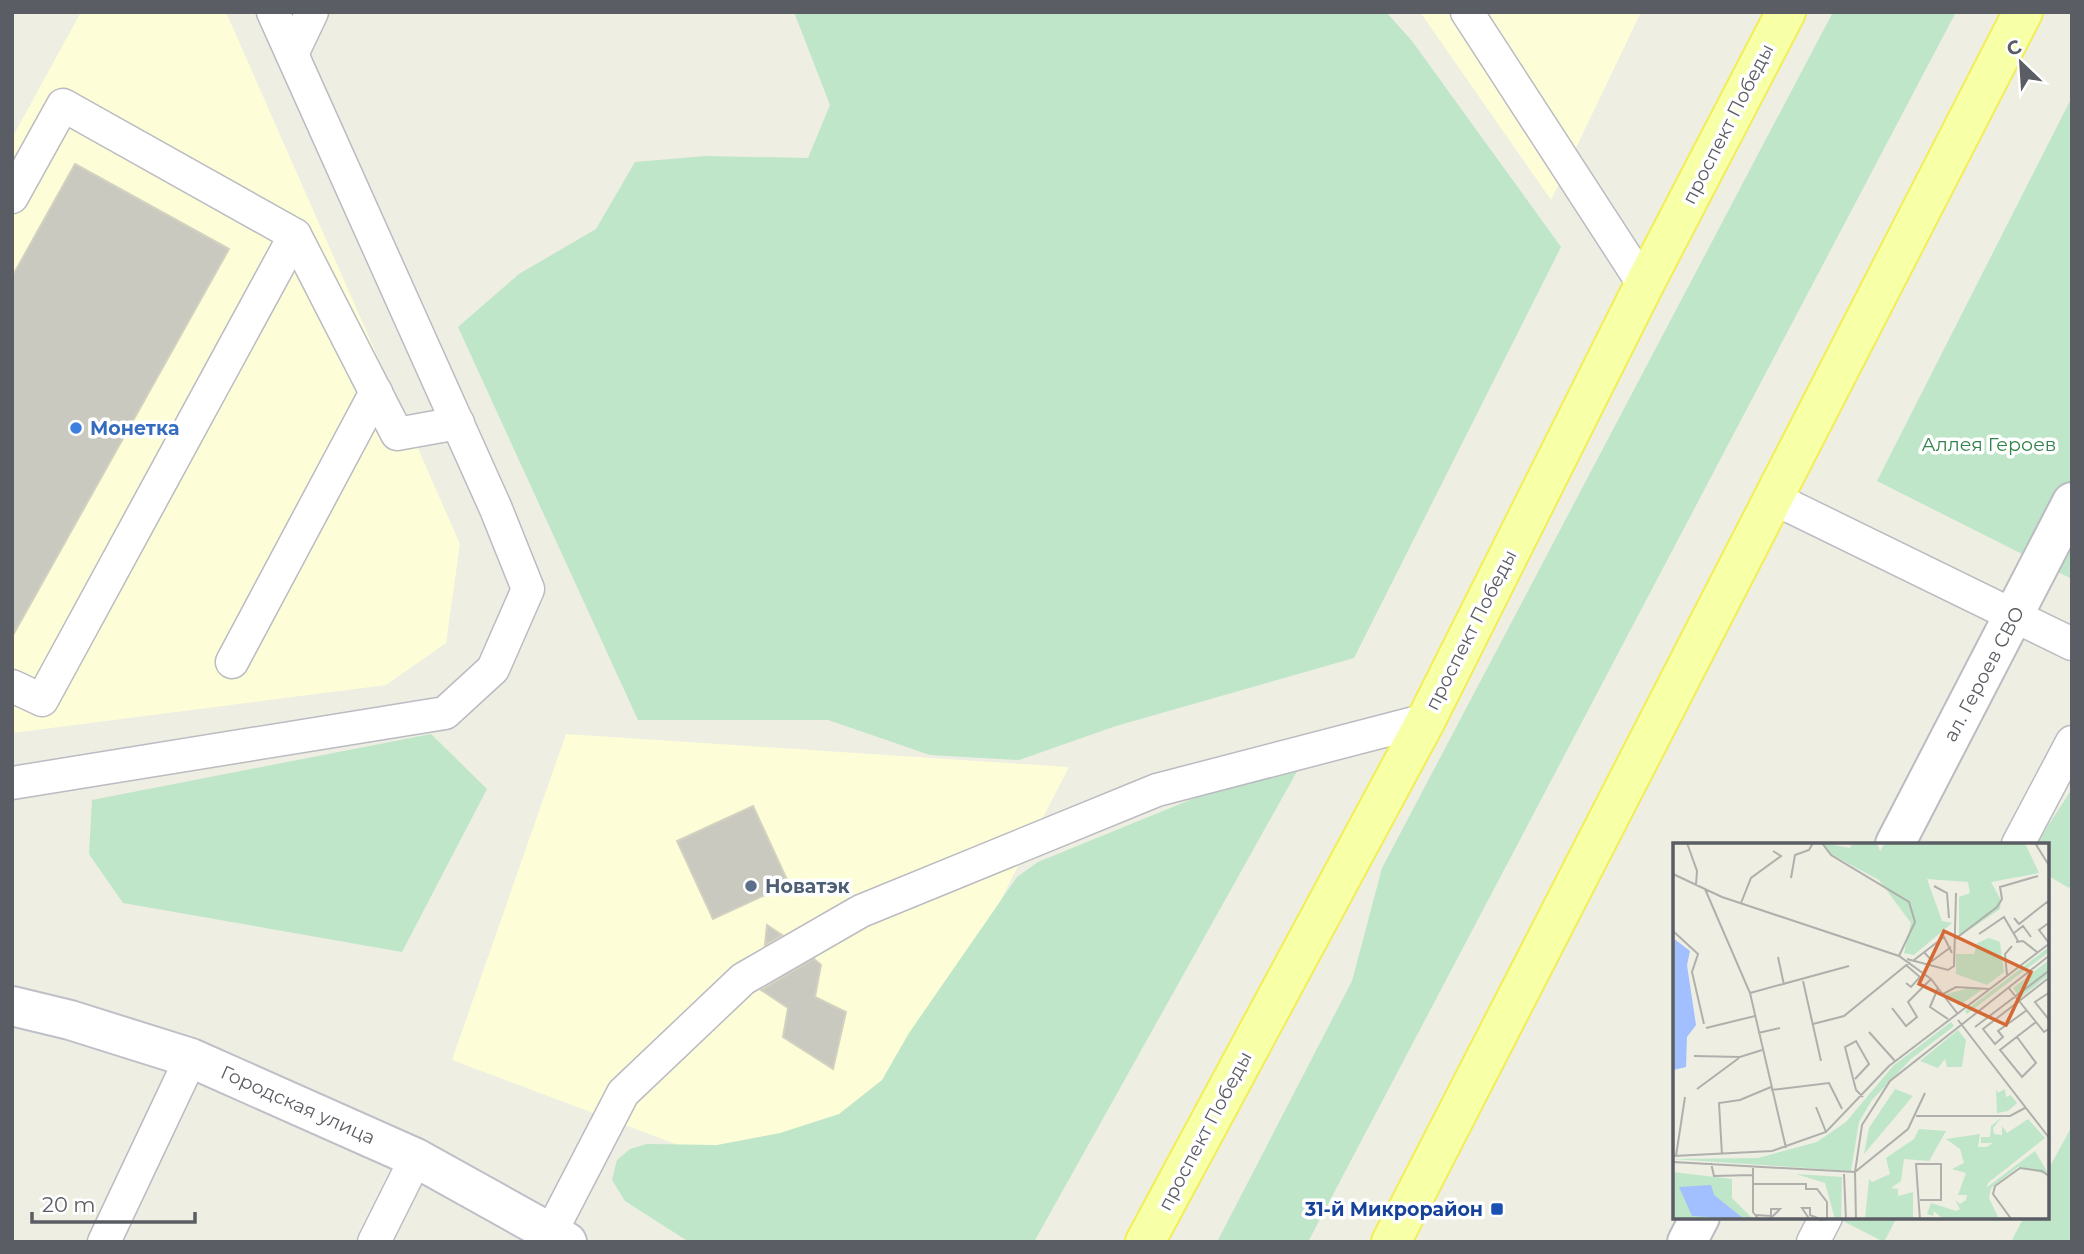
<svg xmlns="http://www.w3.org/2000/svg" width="2084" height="1254" viewBox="0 0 2084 1254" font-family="Montserrat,sans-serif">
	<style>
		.commercial { fill: #fdfed8 }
		.green { fill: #bfe6c9 }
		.building { fill: #c9c9bf; stroke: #d3d2c1; stroke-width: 2 }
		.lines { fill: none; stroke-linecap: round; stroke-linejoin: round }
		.lane-casing { stroke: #bbbbc2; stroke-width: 35 }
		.street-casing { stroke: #bbbbc2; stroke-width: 42 }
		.secondary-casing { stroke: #bebfc7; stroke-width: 42 }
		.primary-casing { stroke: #f2ee58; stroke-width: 42 }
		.lane { stroke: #fff; stroke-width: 32 }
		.street { stroke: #fff; stroke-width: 38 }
		.secondary { stroke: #fff; stroke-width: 38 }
		.primary { stroke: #f7ffa7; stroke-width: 38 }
		.shop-dot { fill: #3f7fe0; stroke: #fff; stroke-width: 2.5 }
		.service-dot { fill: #5c6f8a; stroke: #fff; stroke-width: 2.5 }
		.transit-dot { fill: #1a4fb4; stroke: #fff; stroke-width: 2.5 }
		.labels { text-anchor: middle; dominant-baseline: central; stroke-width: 7; stroke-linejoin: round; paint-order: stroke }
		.street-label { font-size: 19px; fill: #5b5d64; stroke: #fff }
		.shop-label { font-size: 19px; font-weight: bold; fill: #366cbe; stroke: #fff; text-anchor: start }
		.park-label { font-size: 19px; fill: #33834b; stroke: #fff }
		.service-label { font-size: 19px; font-weight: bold; fill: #4e5e75; stroke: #fff; text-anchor: start }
		.transit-label { font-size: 19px; font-weight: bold; fill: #164399; stroke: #fff; text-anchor: end }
		.inset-road { fill: none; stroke: #afb0ac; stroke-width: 2 }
		.view { fill: #d56935; fill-opacity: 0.15; stroke: #d56935; stroke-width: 3.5 }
		.inset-edge { fill: none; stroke: #5b5d64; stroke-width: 3.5 }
	</style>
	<rect width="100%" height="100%" fill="#eeeee3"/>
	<g class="commercial">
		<path d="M81,12H226L460,544L446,643L386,685L12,733V138Z"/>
		<path d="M1420,12H1641L1551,200Z"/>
		<path d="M566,734L1069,767L843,1207L452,1060Z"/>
	</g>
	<g class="green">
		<path d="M794,12H1386L1412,41L1561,247L1354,658L1116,726L1019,760L930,755L828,720H638L458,327L519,274L596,229L635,162L706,156L808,158L830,105Z"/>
		<path d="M1833,12H1956L1308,1242H1217L1352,981L1382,868Z"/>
		<path d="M2072,97V579L1877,481Z"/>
		<path d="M431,734L487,789L402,952L123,903L89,854L92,800Z"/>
		<path d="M1293,758L1300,766L1034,1242H689L625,1201L612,1180L617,1160L630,1149L647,1144L717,1145L780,1133L839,1114L882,1080L909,1033L1017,877L1038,862Z"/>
		<path d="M2072,789V883L2069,888L2047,875V844H2036Z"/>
		<path d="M2072,1126V1242H2011L2024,1217H2047V1172Z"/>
		<path d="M1845,1217H1897L1884,1242L1843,1221Z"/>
	</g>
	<g class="building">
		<path d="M75,164L229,249L12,637V277Z"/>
		<path d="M753,806L789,884L713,919L677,841Z"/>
		<path d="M767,925L782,935L765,945Z"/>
		<path d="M814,959L821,965L815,997L846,1012L833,1069L783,1037L788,1008L761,990Z"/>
	</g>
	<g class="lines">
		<g class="lane-casing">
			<g id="lane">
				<path d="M1467,12L1644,285"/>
				<path d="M292,54L312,12"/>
				<path d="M12,197L63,105L295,235L397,434L458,423"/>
				<path d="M1773,498L2072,644"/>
				<path d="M232,662L376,392"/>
				<path d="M12,686L42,700L295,235"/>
				<path d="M12,783L445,713L493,669L528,589L496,509L273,12"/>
				<path d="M2018,844L2072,742"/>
				<path d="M551,1232L623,1093L743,979L861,911L1157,790L1426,720"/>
				<path d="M104,1242L191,1058"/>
				<path d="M374,1242L416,1158"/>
				<path d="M1813,1242L1826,1217"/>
			</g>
		</g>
		<g class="street-casing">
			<g id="street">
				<path d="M1895,844L2072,502"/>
				<path d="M1687,1242L1700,1217"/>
			</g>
		</g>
		<g class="secondary-casing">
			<path id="secondary" d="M12,1006L70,1020L191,1058L416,1158L567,1242"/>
		</g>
		<g class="primary-casing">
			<g id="primary">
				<path d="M1145,1242L1426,720L1644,285L1786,12"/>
				<path d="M1391,1242L2023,12"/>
			</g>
		</g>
		<use href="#lane" class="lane"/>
		<use href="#street" class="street"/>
		<use href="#secondary" class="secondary"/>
		<use href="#primary" class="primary"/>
	</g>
	<circle class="shop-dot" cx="76" cy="428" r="7"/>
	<circle class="service-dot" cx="751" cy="886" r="7"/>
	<rect class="transit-dot" x="1490" y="1202" width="14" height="14" rx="3.5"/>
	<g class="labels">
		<g class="street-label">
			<text transform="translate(1728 124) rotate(-63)">проспект Победы</text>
			<text transform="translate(1471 630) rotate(-63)">проспект Победы</text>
			<text transform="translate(1984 674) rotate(-62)">ал. Героев СВО</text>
			<text transform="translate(298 1105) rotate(24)">Городская улица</text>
			<text transform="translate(1205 1131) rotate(-62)">проспект Победы</text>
		</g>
		<g class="shop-label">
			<text x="90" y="428">Монетка</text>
		</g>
		<g class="park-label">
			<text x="1989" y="444">Аллея Героев</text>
		</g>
		<g class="service-label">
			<text x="765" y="886">Новатэк</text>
		</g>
		<g class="transit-label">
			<text x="1483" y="1209">31-й Микрорайон</text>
		</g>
	</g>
	<g transform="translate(1673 843)">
		<rect width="376" height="376" fill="#eeeee3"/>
		<path d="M151,0L177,5L179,0H204L207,8L212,0H352L366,30L318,39L328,57L327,66L286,94V54L297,50L295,39L254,36L269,78L279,80L241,112L231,110L238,80L206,37L156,10ZM316,95L327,99L331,129L314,142L283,131V111H301L304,100ZM376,104V109L294,171L292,168ZM376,117V132L347,155L340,145ZM296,145L310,146L286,163L273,151ZM278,179L281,183L238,216L199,257L186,279L178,328L0,316L85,315L144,299L173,279L220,223ZM285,187L293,197L289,224H274L272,216L265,225L247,218ZM222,246L240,253L191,311L196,285ZM323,246L325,250L332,246L333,254L338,252L344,260L335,268L324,270ZM329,274L320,285L321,291L329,292V283L334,290L355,276L372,295L316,339L313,345L362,308L376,332L345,324L318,345L316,355L326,376H270L261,368L260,373L254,371L258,360L283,368L287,366L282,357L287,361L293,357L294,352H285L293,330L279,326L291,320L287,306L273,296L307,291L305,304H314L320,300H308V294H317L318,283ZM246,286L273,288L256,318L231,316L228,338L218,345L225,346V353L240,349V376H192L196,336L199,339L217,331L213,315L241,296ZM0,329L59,336V355L80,376L0,377ZM123,331L169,334L168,376H162L152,340Z" fill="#bfe6c9"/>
		<path d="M0,95L17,108L14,122L23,182L14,194L13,224L0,227ZM38,342L41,352L71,376L19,373L6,344Z" fill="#a2bfff"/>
		<path class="inset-road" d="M14,0L24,28L23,42M149,0L158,12L236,59L242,79L226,113M362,0L377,24M0,31L49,54L226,113L258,136L284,170M118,35L122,12L136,7L140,0M261,43L274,50L276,75M32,46L77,150L113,305M68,60L78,35L108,13L100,8M341,75L346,81L374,59L377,62M0,88L25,111L19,129L31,181M341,90L350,83L358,94M306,91L331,74L345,98M282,96L324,64L329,56L327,44L365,33M343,99L350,98L364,109M376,100L366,87L377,79M251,109L259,118L278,104M105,114L111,142M234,116L275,127L281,123L283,50M241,117L271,94L279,110M334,132L332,111L339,103M130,138L148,218M233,140L238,144L247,134L233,122M335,144L371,189L377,185M265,145L257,164L275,176M377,149L362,159L377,178M77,150L176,123M270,151L283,144L316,146M219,165L233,183L244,174L235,159L258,136M354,167L325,188L330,194L322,201L310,186L377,134M285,177L377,296M140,181L171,173L237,119M302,184L377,127M33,185L82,173M196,189L222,218M85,190L107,185M344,194L363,220L349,234L327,207L363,179M21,213L67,214L89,207M182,236L196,221L183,198L172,204L183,247L190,254M24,246L66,215M98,247L156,240L169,266M143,264L153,289M243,273H337L352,265M49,312L46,260L67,257L98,244M0,313L99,308L153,289L216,223L377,100M3,313L12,254M0,319L182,329L189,282L217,238L377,112M38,320L41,333L80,332M80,323V369L86,377M171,331L173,377M80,341H133V346H144L154,359V376L146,377M247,357H268V321H243L247,377M83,372L98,373V366H107L96,377M137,377L129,365H137V372L149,377M183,377L182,329L235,286L252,250M339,377L320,351L322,343L347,325L369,328L377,334"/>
		<path class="view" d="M271,88L358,129L333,182L246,141Z"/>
		<rect width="376" height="376" class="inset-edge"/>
	</g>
	<rect width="2084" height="1254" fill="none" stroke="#5b5d64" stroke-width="28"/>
	<g transform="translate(2021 63) rotate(335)" stroke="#ffffff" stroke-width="5" paint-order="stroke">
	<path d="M0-5L12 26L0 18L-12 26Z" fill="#5b5d64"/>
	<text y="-10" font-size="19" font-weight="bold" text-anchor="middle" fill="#5b5d64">С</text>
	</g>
	<path d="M32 1212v10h163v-10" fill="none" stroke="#5b5d64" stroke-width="3.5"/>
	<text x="42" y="1212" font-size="21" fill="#5b5d64" stroke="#ffffff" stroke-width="5" paint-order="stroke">20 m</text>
</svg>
